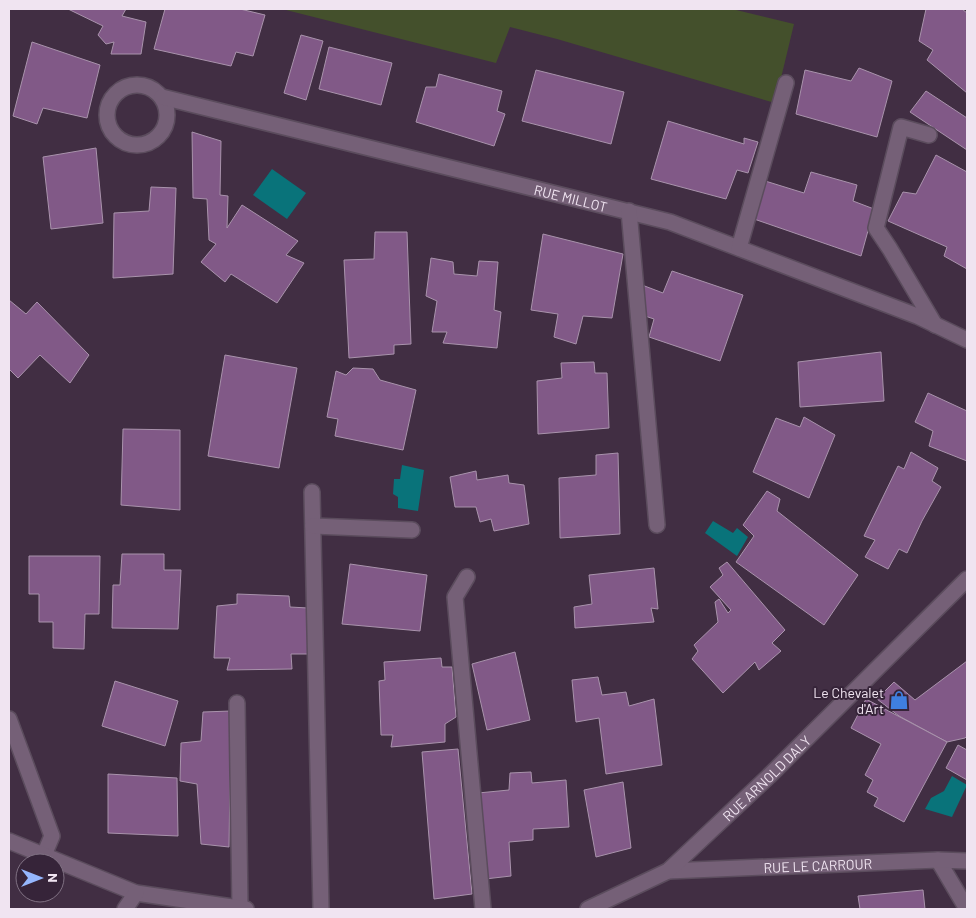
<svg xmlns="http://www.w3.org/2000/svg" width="976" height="918" viewBox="0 0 976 918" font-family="Barlow,sans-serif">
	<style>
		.green { fill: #44502c }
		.water { fill: #09737a }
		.building { fill: #815987; stroke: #a993ac }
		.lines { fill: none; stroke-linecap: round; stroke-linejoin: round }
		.minor-casing { stroke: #5b4c5d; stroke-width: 18 }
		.minor { stroke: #756077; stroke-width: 15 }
		.labels { text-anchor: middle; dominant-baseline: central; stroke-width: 4; stroke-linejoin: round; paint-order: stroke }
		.street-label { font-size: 14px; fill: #f0e4f1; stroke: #362439 }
		.poi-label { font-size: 14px; fill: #f0e4f1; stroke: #362439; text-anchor: end }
	</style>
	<rect width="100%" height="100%" fill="#412e43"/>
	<path class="green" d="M282,9H732L794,24L775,103L557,39L510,27L496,63Z"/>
	<g class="water">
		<path d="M272,169L306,193L287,219L253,195Z"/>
		<path d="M402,465L424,470L418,511L398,508V497L393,494L394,479H400Z"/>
		<path d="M713,521L733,533L737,528L748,537L737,556L705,533Z"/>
		<path d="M952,776L967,785L952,817L925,809L931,798L944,791Z"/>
	</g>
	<g class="building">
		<path d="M68,9H126L122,16L146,22L141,54H111L114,42L106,44L98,35L103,26Z"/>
		<path d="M165,9H240L265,15L253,56L236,52L231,66L154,49Z"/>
		<path d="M926,9H962L967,13V93L927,60L933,50L919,41Z"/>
		<path d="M301,35L323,41L306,100L284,93Z"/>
		<path d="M32,42L100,65L87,118L43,108L37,124L13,116Z"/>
		<path d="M329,47L392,63L381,105L319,89Z"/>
		<path d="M859,68L892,81L877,137L796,114L805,70L851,81Z"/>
		<path d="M536,70L624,92L611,144L522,121Z"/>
		<path d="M439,74L502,91L497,111L505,114L494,146L416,122L426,87H436Z"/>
		<path d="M926,91L967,118V150L910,112Z"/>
		<path d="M668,121L744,144V138L758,142L748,173L737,170L726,199L651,179Z"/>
		<path d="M192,132L221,141L220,195L228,196L227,228L242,205L298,241L286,255L304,263L277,303L231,274L225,282L201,262L216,244L209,240L207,199L193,198Z"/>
		<path d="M96,148L103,223L51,229L43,157Z"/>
		<path d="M936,155L967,172V269L944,256L947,247L888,221L903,192L916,194Z"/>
		<path d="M811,172L857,185L853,201L874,209L861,256L754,219L762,180L804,193Z"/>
		<path d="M151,187L176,188L173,274L113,278L114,213L149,211Z"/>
		<path d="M375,232H407L411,344L394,345V354L349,358L344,260L374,259Z"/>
		<path d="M543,234L623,254L612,318L583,316L576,344L554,337L558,314L531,310Z"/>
		<path d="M431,258L453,262L454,274L477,276L479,261L498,262L494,310L501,312L497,348L443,343L447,332H432L437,301L426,296Z"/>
		<path d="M672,271L743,295L720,361L649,337L654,319L645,316L642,285L663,293Z"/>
		<path d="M9,300L26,314L37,302L89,355L70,383L40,355L18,378L9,369Z"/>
		<path d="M881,352L884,401L800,407L798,362Z"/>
		<path d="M225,355L297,368L279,468L208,456Z"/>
		<path d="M594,362L595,373H607L609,428L538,434L537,381L562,378L561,363Z"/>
		<path d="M353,368L373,369L380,380L416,390L403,450L335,436L338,419L327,417L336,371L346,375Z"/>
		<path d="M928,393L967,411V461L929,446L933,431L915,422Z"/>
		<path d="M804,417L835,435L809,498L753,472L776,418L800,427Z"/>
		<path d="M123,429L180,430V510L121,505Z"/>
		<path d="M911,452L938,468L932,481L941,487L922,521L907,553L899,549L888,569L865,557L875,540L864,536L898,466L904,469Z"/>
		<path d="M618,453L620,534L560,538L559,478L596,475V455Z"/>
		<path d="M476,471L477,480L508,475L509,483L524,485L529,524L494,531L491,519L480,522L476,507H455L450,477Z"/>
		<path d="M767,491L780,499L777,511L858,575L824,625L736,562L754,536L743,525Z"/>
		<path d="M122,554H164V570H181L178,629L112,628L113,585H120Z"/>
		<path d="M29,556H100L99,614H85L84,649L53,648V622H39V594H29Z"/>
		<path d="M727,562L785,630L772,643L781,651L759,670L755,662L723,693L692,659L698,651L694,645L718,622L715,602L719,599L728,613L731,610L710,587L723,575L719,568Z"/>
		<path d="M350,564L427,575L420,631L342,624Z"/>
		<path d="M654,568L658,609L651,608L654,622L575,628L574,607L592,604L589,575Z"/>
		<path d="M237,594L289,596L290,607L308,608V654H291L292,669L227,670L230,658H214L217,606L237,604Z"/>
		<path d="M515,652L530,720L487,730L472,664Z"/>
		<path d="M441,658L442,667H452L456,717L445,724V742L391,747L393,735H381L379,681L385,680L384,662Z"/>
		<path d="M967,661V736L965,738L947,742L899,716L877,699L894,682L915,700Z"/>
		<path d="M598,677L602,695L626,692L629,706L654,699L662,765L606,774L599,718L576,722L572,680Z"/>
		<path d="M115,681L178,701L165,746L102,726Z"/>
		<path d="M866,699L947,742L904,822L874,806L878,798L867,792L873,780L865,775L881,744L851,728Z"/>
		<path d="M231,711L229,847L201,844L197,784L180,781L181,743L201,741L203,712Z"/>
		<path d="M958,745L967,750V780L946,768Z"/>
		<path d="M458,749L472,894L434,899L422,752Z"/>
		<path d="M531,772L532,783L566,780L569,827L533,829V840L509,842L511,876L485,879L478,793L509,790L510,773Z"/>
		<path d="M108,774L177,778L178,836L108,833Z"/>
		<path d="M623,782L631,848L596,857L584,790Z"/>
		<path d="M923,890L925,909H860L858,896Z"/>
	</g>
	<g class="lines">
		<g class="minor-casing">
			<g id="minor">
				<circle cx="137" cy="115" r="30"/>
				<path id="s1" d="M162,97L670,222L917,316L967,340"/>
				<path d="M929,135L901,127L876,228L890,249L935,325"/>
				<path d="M629,211L657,525"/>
				<path d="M739,248L786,83"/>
				<path d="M312,492L321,909"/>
				<path d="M313,526L412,530"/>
				<path d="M467,577L455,597L483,909"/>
				<path d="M237,703L240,908"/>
				<path d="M9,719L52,836L44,855"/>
				<path d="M9,841L136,893L246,909"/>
				<path d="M938,860L967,909"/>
				<path id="s2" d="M668,871L938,860L967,861"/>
				<path d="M125,909L136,893"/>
				<path id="s3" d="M588,909L668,871L769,776L967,579"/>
			</g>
		</g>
		<use href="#minor" class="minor"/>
	</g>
	<defs>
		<g id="shop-bare" transform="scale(1.5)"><path d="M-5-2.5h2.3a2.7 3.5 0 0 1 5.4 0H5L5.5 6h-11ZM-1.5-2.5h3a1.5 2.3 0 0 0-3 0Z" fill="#3f7fe0" stroke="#362439" stroke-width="2.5" paint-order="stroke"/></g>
	</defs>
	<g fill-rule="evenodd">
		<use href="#shop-bare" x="899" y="700"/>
	</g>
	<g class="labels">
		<g class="street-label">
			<text stroke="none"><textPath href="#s1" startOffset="421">RUE MILLOT</textPath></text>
			<text stroke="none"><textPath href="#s3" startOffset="224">RUE ARNOLD DALY</textPath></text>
			<text stroke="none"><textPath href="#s2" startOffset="150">RUE LE CARROUR</textPath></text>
		</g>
		<g class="poi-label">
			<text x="884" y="692">Le Chevalet<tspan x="884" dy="16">d'Art</tspan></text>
		</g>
	</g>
	<rect width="976" height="918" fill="none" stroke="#f0e4f1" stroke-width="20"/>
	<g transform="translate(40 878) rotate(90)"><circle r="24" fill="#362439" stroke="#807183"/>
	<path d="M0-4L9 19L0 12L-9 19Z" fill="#95b6fd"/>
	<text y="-8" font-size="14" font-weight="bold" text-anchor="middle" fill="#f0e4f1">N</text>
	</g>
</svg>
